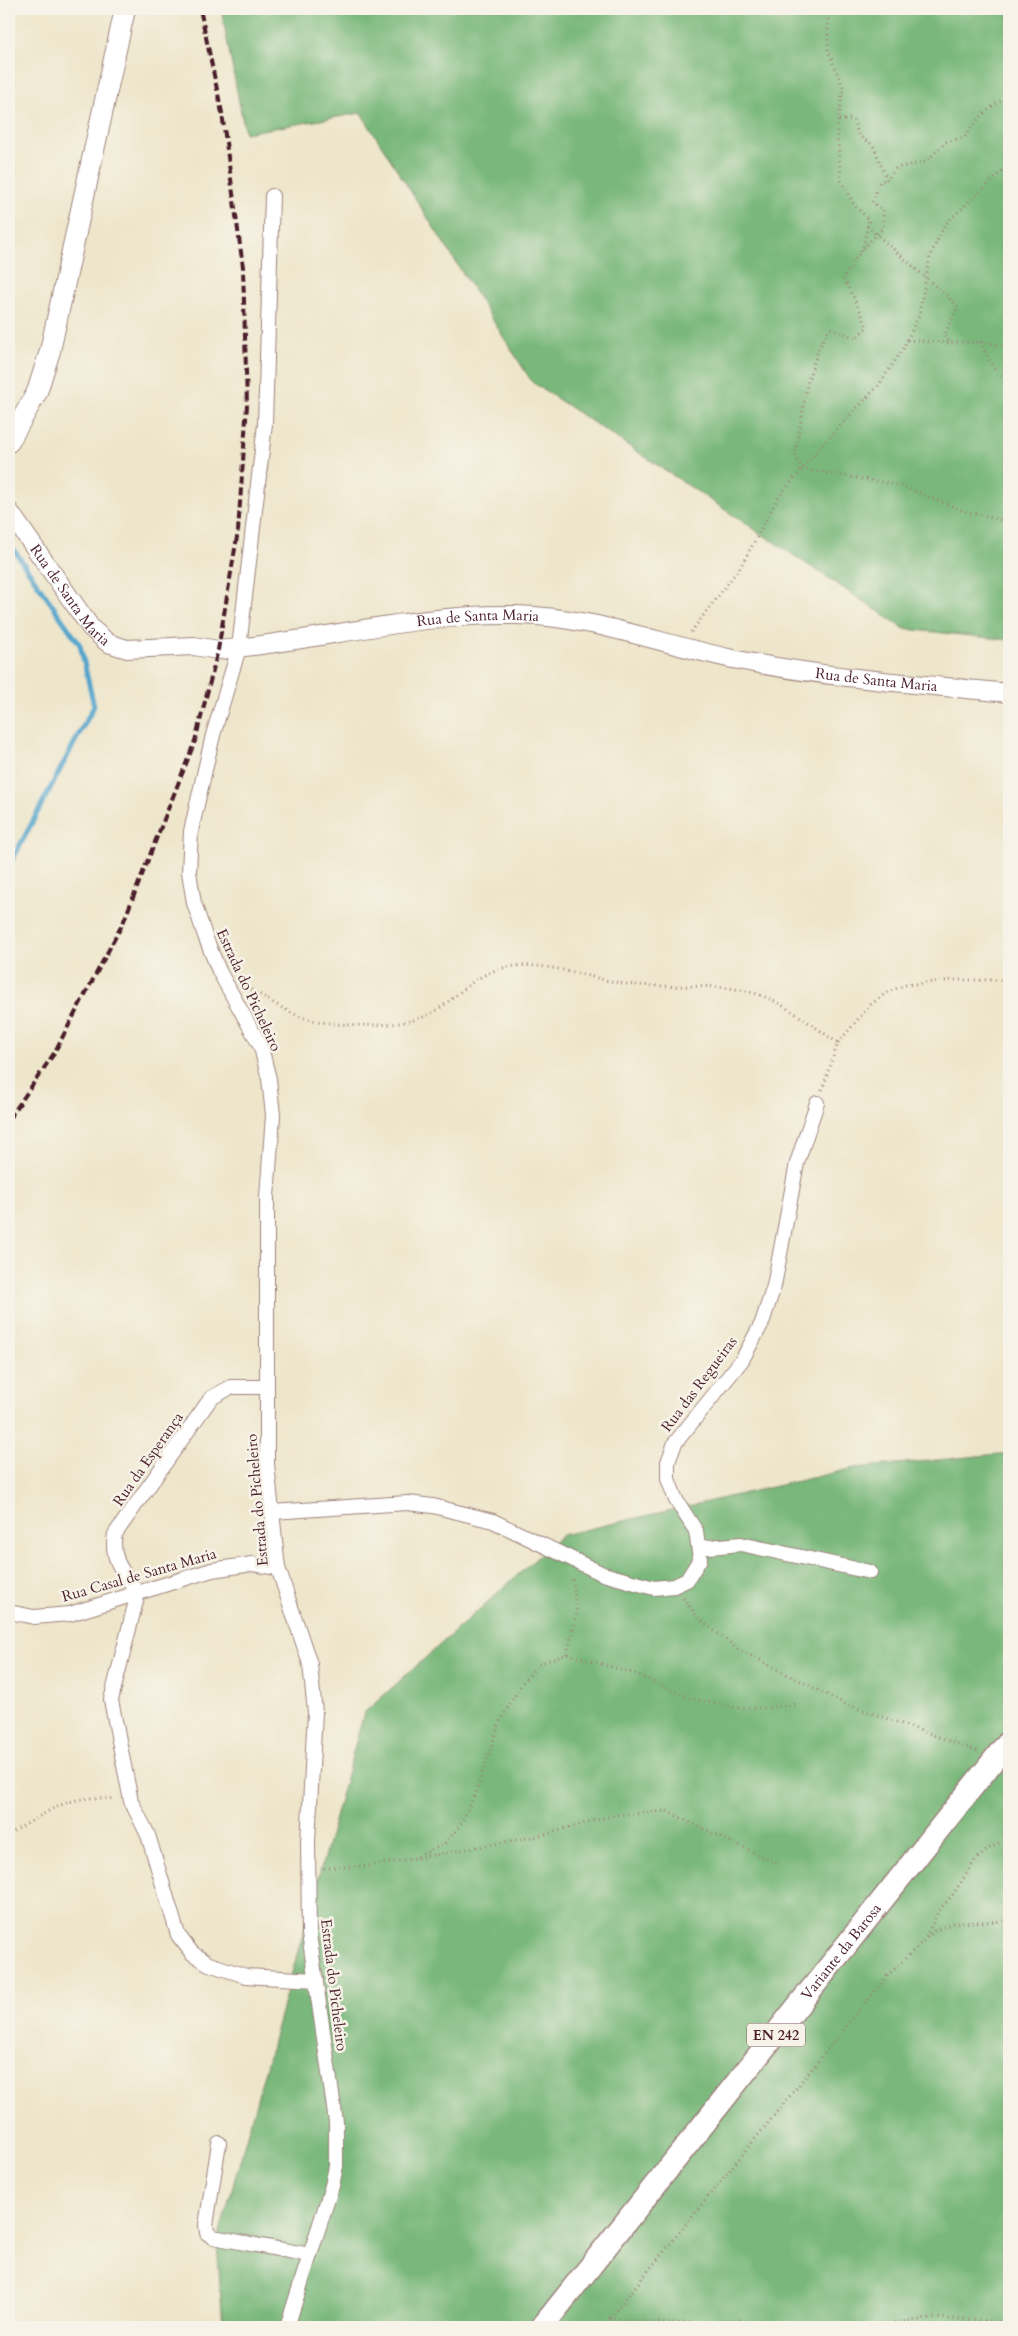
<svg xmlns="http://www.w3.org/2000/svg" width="1018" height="2336" viewBox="0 0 1018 2336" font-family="Cardo,serif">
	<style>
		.forest { fill: #79b87a; stroke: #626c52 }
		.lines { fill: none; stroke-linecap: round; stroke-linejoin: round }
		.stream { stroke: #51a4cc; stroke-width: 5 }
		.minor-casing { stroke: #9c827b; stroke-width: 16 }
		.tertiary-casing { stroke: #9c827b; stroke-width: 20 }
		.secondary-casing { stroke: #9c827b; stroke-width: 22 }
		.primary-casing { stroke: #9c827b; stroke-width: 25 }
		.path { stroke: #9c827b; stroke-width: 3; stroke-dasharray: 1 4; stroke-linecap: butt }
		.minor { stroke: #fff; stroke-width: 14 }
		.tertiary { stroke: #fff; stroke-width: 18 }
		.secondary { stroke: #fff; stroke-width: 20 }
		.primary { stroke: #fff; stroke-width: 22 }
		.rail { stroke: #4a1f2b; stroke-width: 4; stroke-dasharray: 8 4; stroke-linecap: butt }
		.labels { text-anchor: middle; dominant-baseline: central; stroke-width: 5; stroke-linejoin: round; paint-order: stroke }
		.shield { fill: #f7f3e8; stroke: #7e5f64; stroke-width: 1 }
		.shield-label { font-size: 14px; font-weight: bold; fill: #4a1f2b }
		.street-label { font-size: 15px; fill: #4a1f2b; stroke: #f7f3e8 }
	</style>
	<rect width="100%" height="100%" fill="#f7f3e8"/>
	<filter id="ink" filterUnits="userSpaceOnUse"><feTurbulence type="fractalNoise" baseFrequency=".02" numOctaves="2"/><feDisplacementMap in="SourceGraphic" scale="10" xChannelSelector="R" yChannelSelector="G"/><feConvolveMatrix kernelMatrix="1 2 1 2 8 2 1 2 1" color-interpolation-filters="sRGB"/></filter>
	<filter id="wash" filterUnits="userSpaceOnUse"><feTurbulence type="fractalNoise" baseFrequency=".0096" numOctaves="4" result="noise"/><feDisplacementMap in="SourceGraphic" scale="20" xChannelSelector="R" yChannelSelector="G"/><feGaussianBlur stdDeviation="1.12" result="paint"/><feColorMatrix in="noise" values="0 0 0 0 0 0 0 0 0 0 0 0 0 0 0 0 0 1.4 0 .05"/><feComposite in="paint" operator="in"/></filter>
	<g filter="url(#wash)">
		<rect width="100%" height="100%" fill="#eee6cb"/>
		<g class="forest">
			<path d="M221,9H1009V640L905,629L532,382L361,113L245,133Z"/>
			<path d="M1009,1453V2327H223L217,2243L364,1713L562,1535L855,1468Z"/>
		</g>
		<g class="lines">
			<path class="stream" d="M9,543L80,645L94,706L9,866"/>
		</g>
	</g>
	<g filter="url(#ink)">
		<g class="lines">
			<g class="minor-casing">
				<g id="minor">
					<path d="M272,196L265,424L239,648L213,735L191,831L189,872L194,903L205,936L219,971L261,1047L269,1079L273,1115L267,1197V1464L278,1568L310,1664L315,1712L308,1842L309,1934L336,2122V2166L332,2186L287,2327"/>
					<path d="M267,1387H231L211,1398L115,1534C110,1560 124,1573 138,1593L111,1700L131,1801L148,1835L178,1935L192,1953L209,1964L246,1976L316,1980"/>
					<path d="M272,1512L407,1503L433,1506L493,1521L603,1574L654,1588L674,1586L687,1580L700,1559L696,1531L676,1500L668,1479V1462L675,1443L742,1360L762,1323L774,1286L797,1163L817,1103"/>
					<path d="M699,1548L741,1544L870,1572"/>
					<path d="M9,1612L34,1617L70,1614L212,1570L252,1564L278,1568"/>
					<path d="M219,2143L206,2225L207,2233L213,2237L310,2255"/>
				</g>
			</g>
			<g class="tertiary-casing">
				<g id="tertiary">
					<path id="s1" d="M9,511L91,628L108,643L127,649L194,646L218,650C318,641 416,613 517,615C596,617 662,645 738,660C827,678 919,684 1009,693"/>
				</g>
			</g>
			<g class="secondary-casing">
				<path id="secondary" d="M9,442L37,392L50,351L125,9"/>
			</g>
			<g class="primary-casing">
				<g id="primary">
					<path id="s2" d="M542,2327L1009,1741"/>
				</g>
			</g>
			<g class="path">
				<path d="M828,9V51L843,87L837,130L841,180L854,205L869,220L863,248L843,278L855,300L867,327L856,338L830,328L819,347L808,380L795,455L802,469L899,485L964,511L1009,522"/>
				<path d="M839,120L853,119L859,136L873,145L887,180L896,168L925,162L946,142L965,137C978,117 988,108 1009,96"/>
				<path d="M867,226L958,306L944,336L950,343L980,342L1009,346"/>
				<path d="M863,248L883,228V210L872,202L880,181L887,180"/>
				<path d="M907,340L949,343"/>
				<path d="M980,342L996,372L1009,381"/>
				<path d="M691,632L741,566L778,498L819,448L878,386L903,349L919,315L930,256L945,224L1009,165"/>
				<path d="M247,987C263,996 279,1007 296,1015C326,1028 397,1029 426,1016C451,1004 469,979 496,970C542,955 591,982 637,985C674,988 714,983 750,992C782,1000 811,1025 838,1043"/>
				<path d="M822,1090L838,1043L870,1005L886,993L905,985L954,980H1009"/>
				<path d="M683,1598L699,1619L738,1649L843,1703L978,1751"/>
				<path d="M567,1654L577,1612L572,1577"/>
				<path d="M9,1834C50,1812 65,1793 115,1799"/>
				<path d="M417,1858L543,1835L615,1815L666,1811L778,1864"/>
				<path d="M324,1868L368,1866L412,1859L444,1844L459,1827L476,1792L500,1721L522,1683L539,1664L567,1654L636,1674L692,1699L738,1708H764L797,1704"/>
				<path d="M926,1937L938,1912L954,1893L976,1859L990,1848L1009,1838"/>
				<path d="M610,2318L887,1976L934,1931L953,1923L1009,1921"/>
				<path d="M603,2327L610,2318L668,2324L739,2320L744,2327"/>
				<path d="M854,2327L937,2318L1009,2322"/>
			</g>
			<use href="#minor" class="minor"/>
			<use href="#tertiary" class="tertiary"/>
			<use href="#secondary" class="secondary"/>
			<use href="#primary" class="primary"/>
			<path class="rail" d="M9,1119L53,1055L123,923L195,741L218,650L238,531L247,405L243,267L222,113L200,9"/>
		</g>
	</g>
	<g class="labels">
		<rect class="shield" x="747" y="2023.5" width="58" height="23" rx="4"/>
		<g class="shield-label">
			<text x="776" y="2035">EN 242</text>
		</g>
		<g class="street-label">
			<text stroke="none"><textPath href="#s1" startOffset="104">Rua de Santa Maria</textPath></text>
			<text stroke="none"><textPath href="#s1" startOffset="539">Rua de Santa Maria</textPath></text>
			<text stroke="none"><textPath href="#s1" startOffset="944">Rua de Santa Maria</textPath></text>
			<text transform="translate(249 990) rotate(65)">Estrada do Picheleiro</text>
			<text transform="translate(699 1384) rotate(-53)">Rua das Regueiras</text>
			<text transform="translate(148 1459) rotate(-55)">Rua da Esperança</text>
			<text transform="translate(257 1500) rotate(-95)">Estrada do Picheleiro</text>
			<text transform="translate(139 1575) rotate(-16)">Rua Casal de Santa Maria</text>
			<text stroke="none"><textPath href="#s2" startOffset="480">Variante da Barosa</textPath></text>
			<text transform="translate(334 1985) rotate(83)">Estrada do Picheleiro</text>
		</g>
	</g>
	<rect width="1018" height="2336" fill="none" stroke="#f7f3e8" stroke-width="30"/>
</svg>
